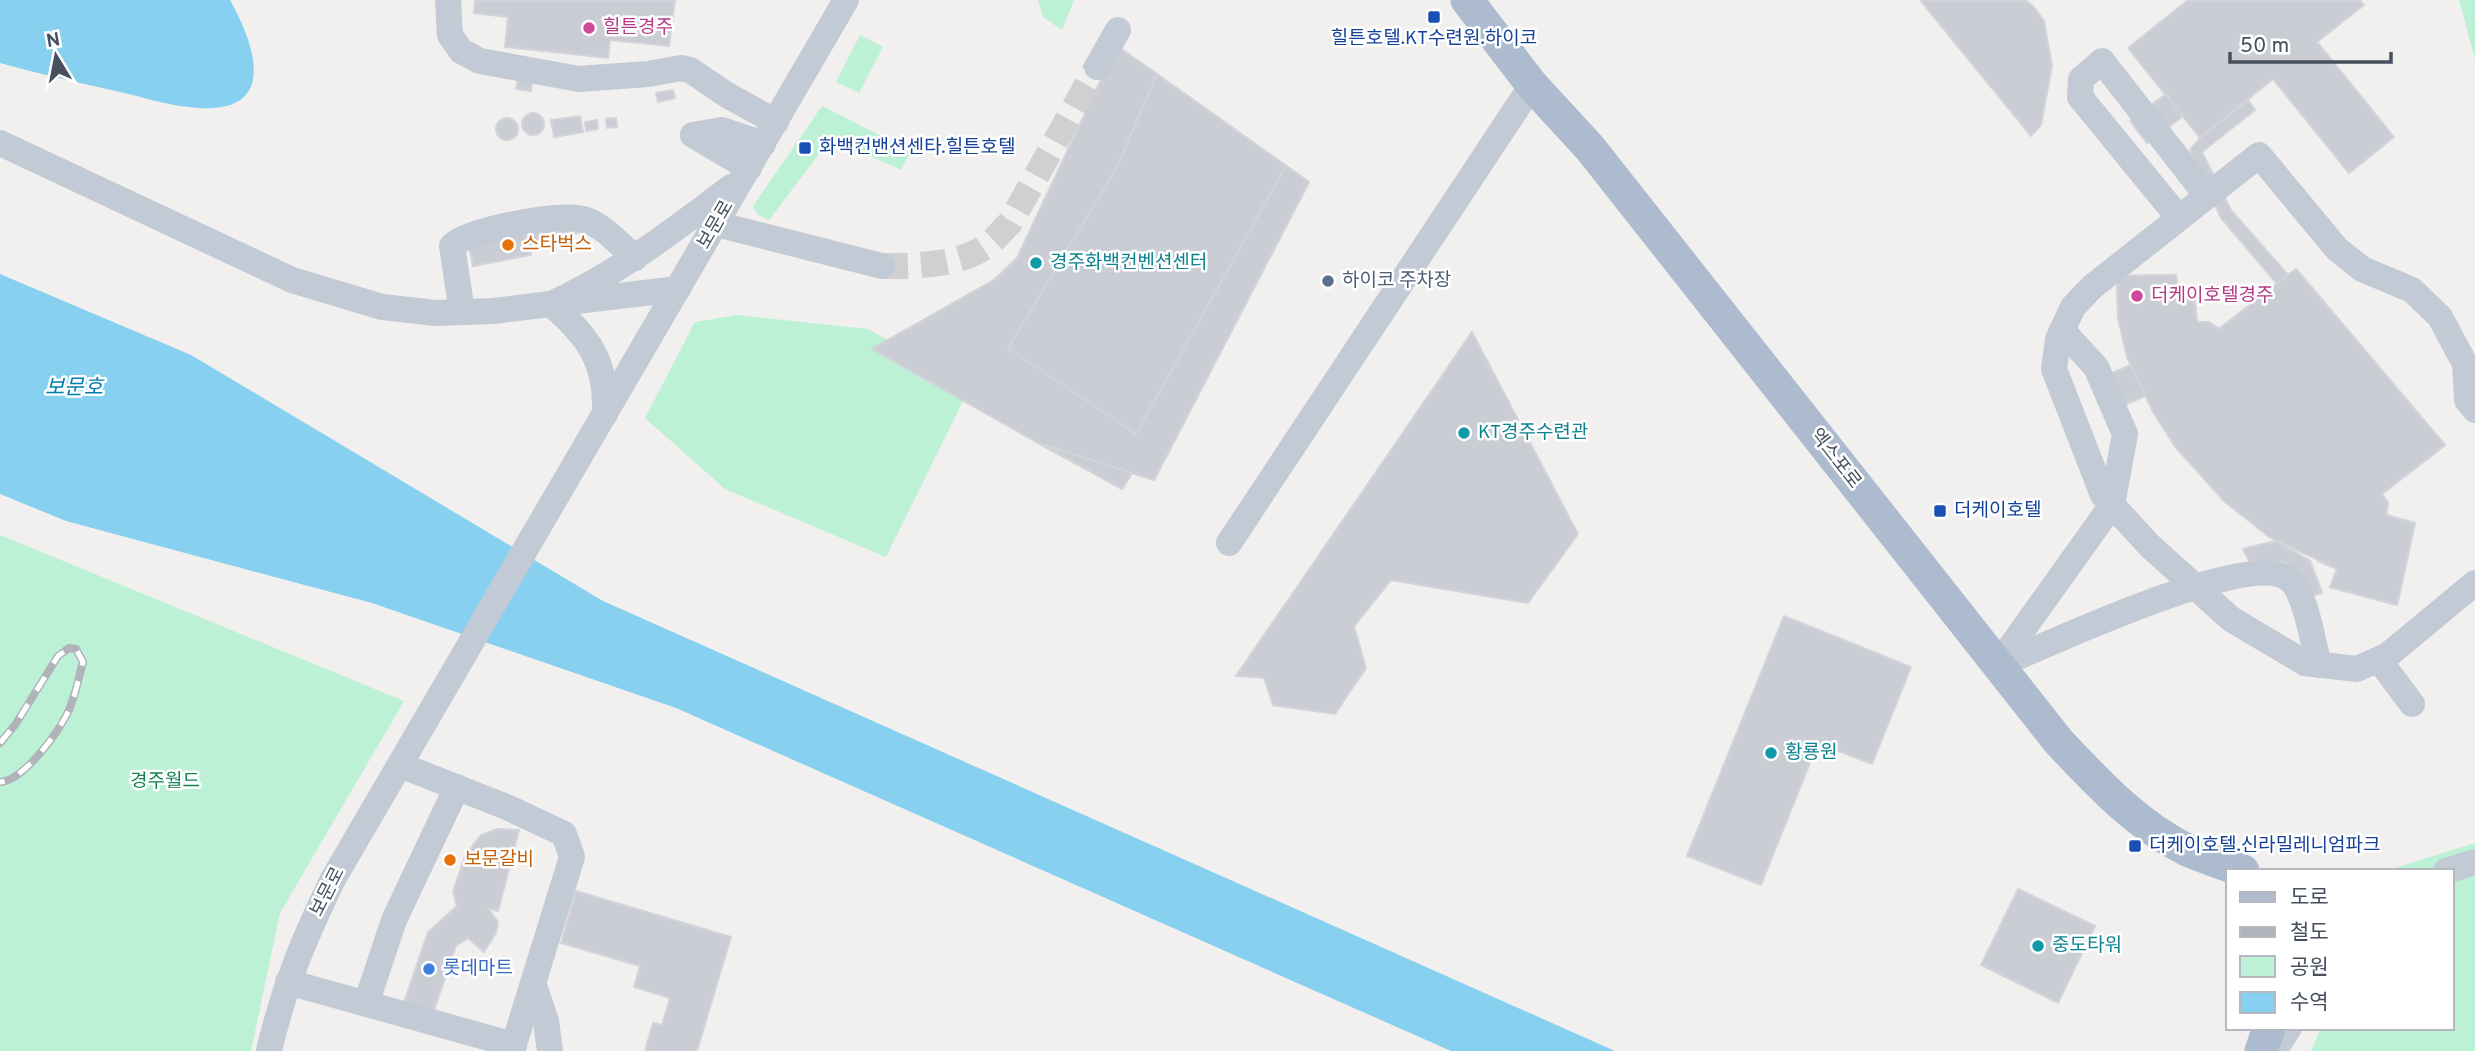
<svg xmlns="http://www.w3.org/2000/svg" width="2475" height="1051" viewBox="0 0 2475 1051" font-family="Overpass,'Noto Sans KR',sans-serif">
	<style>
		.green { fill: #bcf1d5 }
		.water { fill: #87d0f0 }
		.building { fill: #cbcdd5; stroke: #d3d4db; stroke-width: 2; fill-rule: evenodd }
		.lines { fill: none; stroke-linecap: round; stroke-linejoin: round }
		.minor-tunnel { stroke: #d0cfd2; stroke-width: 26; stroke-dasharray: 26 13; stroke-linecap: butt }
		.minor { stroke: #c2cad5; stroke-width: 26 }
		.major { stroke: #adbbcf; stroke-width: 33 }
		.rail-casing { stroke: #b1b3ba; stroke-width: 8 }
		.rail { stroke: #fff; stroke-width: 5; stroke-dasharray: 16; stroke-linecap: butt }
		.transit-dot { fill: #1a4fb4; stroke: #fff; stroke-width: 2.5 }
		.hotel-dot { fill: #d1479c; stroke: #fff; stroke-width: 2.5 }
		.food-dot { fill: #e8710a; stroke: #fff; stroke-width: 2.5 }
		.culture-dot { fill: #0f9aa8; stroke: #fff; stroke-width: 2.5 }
		.service-dot { fill: #5c6f8a; stroke: #fff; stroke-width: 2.5 }
		.shop-dot { fill: #3f7fe0; stroke: #fff; stroke-width: 2.5 }
		.labels { text-anchor: middle; dominant-baseline: central; stroke-width: 5; stroke-linejoin: round; paint-order: stroke }
		.hotel-label { font-size: 19px; fill: #b23c85; stroke: #fff; text-anchor: start }
		.transit-label { font-size: 19px; fill: #164399; stroke: #fff; text-anchor: start }
		.street-label { font-size: 19px; fill: #46505e; stroke: #fff }
		.food-label { font-size: 19px; fill: #c56008; stroke: #fff; text-anchor: start }
		.culture-label { font-size: 19px; fill: #0d838f; stroke: #fff; text-anchor: start }
		.service-label { font-size: 19px; fill: #4e5e75; stroke: #fff; text-anchor: start }
		.park-label { font-size: 19px; fill: #138355; stroke: #fff }
		.shop-label { font-size: 19px; fill: #366cbe; stroke: #fff; text-anchor: start }
		.water-label { font-size: 21px; font-style: italic; fill: #067db1; stroke: #fff }
	</style>
	<rect width="100%" height="100%" fill="#f2efef"/>
	<g class="green">
		<path d="M1038,0H1074L1062,30L1043,17Z"/>
		<path d="M2459,0H2475V59Z"/>
		<path d="M860,35L883,47L859,93L836,82Z"/>
		<path d="M822,106L911,151L901,170L831,138L769,220L758,215L753,206Z"/>
		<path d="M737,315L868,329L970,387L886,557L725,489L645,418L695,322Z"/>
		<path d="M0,535L404,701L280,913L251,1051H0Z"/>
		<path d="M2475,843V1051H2311L2321,1028H2452V871H2385Z"/>
	</g>
	<g class="water">
		<path d="M0,0H230C259,52 277,118 189,107C166,105 143,97 120,92C80,83 40,74 0,63Z"/>
		<path d="M0,274L191,355L603,601L1615,1051H1451L676,708L372,603L66,521L0,494Z"/>
	</g>
	<g class="building">
		<path d="M475,0H675L669,46L610,40L608,58L505,47L508,17L474,13Z"/>
		<path d="M1920,0H2025L2032,5L2044,21L2052,66L2041,125L2031,136Z"/>
		<path d="M2188,0H2360L2364,5L2317,42L2394,137L2349,173L2273,79L2200,138L2128,48Z"/>
		<path d="M1117,46L1157,74L1117,167L1008,348L1136,434L1286,166L1309,182L1154,480L1132,473L1122,489L872,349L994,280L1017,258Z"/>
		<path d="M1117,46L1309,182L1154,480L1038,443L872,349L994,280L1017,258Z"/>
		<path d="M1157,74L1286,166L1136,434L1008,348L1117,167Z"/>
		<path d="M518,79L532,80L531,91L516,89Z"/>
		<path d="M673,90L675,98L658,102L656,93Z"/>
		<path d="M2166,94L2183,116L2147,143L2130,121Z"/>
		<path d="M2248,100L2255,110L2202,152L2231,210L2289,276L2277,284L2221,218L2190,150L2200,138Z"/>
		<circle cx="533" cy="124" r="11"/>
		<path d="M580,116L583,132L554,137L551,120Z"/>
		<path d="M616,118L617,127L607,128L606,119Z"/>
		<circle cx="507" cy="129" r="11"/>
		<path d="M597,120L598,129L586,131L585,122Z"/>
		<path d="M584,223L585,232L566,235L567,241L530,248L531,255L473,266L468,242Z"/>
		<path d="M2296,269L2445,445L2382,494L2388,503L2386,515L2415,523L2397,605L2330,587L2337,569L2318,561L2340,503L2318,489L2303,517L2264,491L2252,480L2276,451L2222,397L2200,362L2168,378L2150,332L2183,323L2180,310L2123,323L2134,365L2156,412L2145,396L2108,412L2094,381L2131,365L2118,318L2117,276L2176,275L2178,292H2194L2197,322H2209L2219,329ZM2175,288L2177,298L2121,309L2120,294ZM2296,290L2415,438L2340,500L2211,360ZM2364,516L2392,527L2377,581L2351,573Z"/>
		<path d="M2296,269L2445,445L2382,494L2388,503L2386,515L2415,523L2397,605L2330,587L2337,569L2269,537L2224,501L2176,448L2153,412L2127,357L2118,318L2117,276L2176,275L2178,292H2194L2197,322H2209L2219,329Z"/>
		<path d="M1472,332L1578,534L1528,603L1391,580L1354,626L1366,668L1335,714L1273,705L1264,678L1236,676Z"/>
		<path d="M2131,365L2145,396L2108,412L2094,381Z"/>
		<path d="M1038,443L1132,473L1122,489Z"/>
		<path d="M2276,541L2310,561L2322,593L2307,597L2301,574L2284,561L2252,566L2243,549Z"/>
		<path d="M2276,541L2310,561L2322,593L2307,597L2301,574L2284,561L2252,566L2243,549Z"/>
		<path d="M1784,616L1911,667L1872,764L1818,743L1761,885L1687,856Z"/>
		<path d="M497,829L519,830L498,911L488,908L498,922L496,933L484,952L468,938L456,946L433,1013L404,1003L428,932L457,906L453,891L466,854L481,835Z"/>
		<path d="M2018,889L2095,926L2058,1003L1981,965Z"/>
		<path d="M576,891L731,937L697,1051H645L653,1023L662,1025L670,998L634,987L640,966L561,943Z"/>
	</g>
	<g class="lines">
		<path class="minor-tunnel" d="M882,266C916,266 963,266 990,243C997,238 1003,229 1010,223L1097,67"/>
		<g class="minor">
			<path d="M448,0L450,35L461,51L480,61L579,79L648,74L681,68L690,70L727,95L776,122"/>
			<path d="M1097,67L1118,30"/>
			<path d="M693,135L722,130L763,144"/>
			<path d="M693,135L749,168"/>
			<path d="M0,143L292,280L382,307L436,313L493,311L678,289"/>
			<path d="M2179,218L2080,97L2081,79L2102,61L2207,196"/>
			<path d="M716,224L882,266"/>
			<path d="M462,312L452,246C467,230 561,212 583,219C603,225 619,244 635,258"/>
			<path d="M2475,410L2467,400L2465,364L2440,317L2412,290L2362,269L2337,249L2259,155L2092,287L2073,307L2058,339L2054,369L2103,495L2150,546L2231,619L2305,663L2357,669L2388,655L2475,583"/>
			<path d="M605,414C607,362 589,337 551,304C617,274 673,231 731,187"/>
			<path d="M1229,543L1532,85"/>
			<path d="M2379,660L2412,704"/>
			<path d="M1997,666C2045,646 2252,547 2290,580C2306,593 2313,644 2319,665"/>
			<path d="M1997,666L2112,505L2125,434L2096,367L2062,330"/>
			<path d="M400,765L509,808L564,834L572,857L512,1051"/>
			<path d="M2446,871L2475,862"/>
			<path d="M288,982L514,1045"/>
			<path d="M533,983L546,1021L550,1051"/>
			<path d="M366,1004L394,920L457,787"/>
			<path d="M269,1051C284,986 304,939 333,879L846,0"/>
			<path d="M2274,1051L2289,1028"/>
		</g>
		<g class="major">
			<path d="M1467,0L1532,85L1590,148L2059,742C2098,783 2135,824 2187,850C2205,858 2225,864 2243,871"/>
			<path d="M2261,1051L2269,1028"/>
		</g>
		<g class="rail-casing">
			<path id="rail" d="M0,743L15,725L58,656L69,648L76,649L83,662C78,679 75,699 67,714C57,734 23,781 0,782"/>
		</g>
		<use href="#rail" class="rail"/>
	</g>
	<g class="transit-dot">
		<rect x="1427" y="10" width="14" height="14" rx="3.5"/>
		<rect x="798" y="141" width="14" height="14" rx="3.5"/>
		<rect x="1933" y="504" width="14" height="14" rx="3.5"/>
		<rect x="2128" y="839" width="14" height="14" rx="3.5"/>
	</g>
	<g class="hotel-dot">
		<circle cx="589" cy="28" r="7"/>
		<circle cx="2137" cy="296" r="7"/>
	</g>
	<g class="food-dot">
		<circle cx="508" cy="245" r="7"/>
		<circle cx="450" cy="860" r="7"/>
	</g>
	<g class="culture-dot">
		<circle cx="1036" cy="263" r="7"/>
		<circle cx="1464" cy="433" r="7"/>
		<circle cx="1771" cy="753" r="7"/>
		<circle cx="2038" cy="946" r="7"/>
	</g>
	<circle class="service-dot" cx="1328" cy="281" r="7"/>
	<circle class="shop-dot" cx="429" cy="969" r="7"/>
	<g class="labels">
		<g class="hotel-label">
			<text x="603" y="28">힐튼경주</text>
			<text x="2151" y="296">더케이호텔경주</text>
		</g>
		<g class="transit-label">
			<text x="1434" y="39" text-anchor="middle">힐튼호텔.KT수련원.하이코</text>
			<text x="819" y="148">화백컨밴션센타.힐튼호텔</text>
			<text x="1954" y="511">더케이호텔</text>
			<text x="2149" y="846">더케이호텔.신라밀레니엄파크</text>
		</g>
		<g class="street-label">
			<text transform="translate(716 225) rotate(-60)">보문로</text>
			<text transform="translate(1835 459) rotate(52)">엑스포로</text>
			<text transform="translate(328 892) rotate(-63)">보문로</text>
		</g>
		<g class="food-label">
			<text x="522" y="245">스타벅스</text>
			<text x="464" y="860">보문갈비</text>
		</g>
		<g class="culture-label">
			<text x="1050" y="263">경주화백컨벤션센터</text>
			<text x="1478" y="433">KT경주수련관</text>
			<text x="1785" y="753">황룡원</text>
			<text x="2052" y="946">중도타워</text>
		</g>
		<g class="service-label">
			<text x="1342" y="281">하이코 주차장</text>
		</g>
		<g class="park-label">
			<text x="165" y="782">경주월드</text>
		</g>
		<g class="shop-label">
			<text x="443" y="969">롯데마트</text>
		</g>
		<g class="water-label">
			<text x="74" y="388">보문호</text>
		</g>
	</g>
	<rect x="2226" y="869" width="228" height="161" fill="#ffffff" stroke="#b5b9bf" stroke-width="2"/>
	<rect x="2240" y="892" width="35" height="10" fill="#adbbcf" stroke="#b5b9bf" stroke-width="2"/>
	<text x="2290" y="904" font-size="21" fill="#46505e">도로</text>
	<rect x="2240" y="927" width="35" height="10" fill="#b1b3ba" stroke="#b5b9bf" stroke-width="2"/>
	<text x="2290" y="939" font-size="21" fill="#46505e">철도</text>
	<rect x="2240" y="956" width="35" height="21" fill="#bcf1d5" stroke="#b5b9bf" stroke-width="2"/>
	<text x="2290" y="974" font-size="21" fill="#46505e">공원</text>
	<rect x="2240" y="992" width="35" height="21" fill="#87d0f0" stroke="#b5b9bf" stroke-width="2"/>
	<text x="2290" y="1009" font-size="21" fill="#46505e">수역</text>
	<g transform="translate(56 56) rotate(350)" stroke="#ffffff" stroke-width="5" paint-order="stroke">
	<path d="M0-5L12 26L0 18L-12 26Z" fill="#46505e"/>
	<text y="-10" font-size="19" font-weight="bold" text-anchor="middle" fill="#46505e">N</text>
	</g>
	<path d="M2230 52v10h161v-10" fill="none" stroke="#46505e" stroke-width="3.5"/>
	<text x="2240" y="52" font-size="21" fill="#46505e" stroke="#ffffff" stroke-width="5" paint-order="stroke">50 m</text>
</svg>
